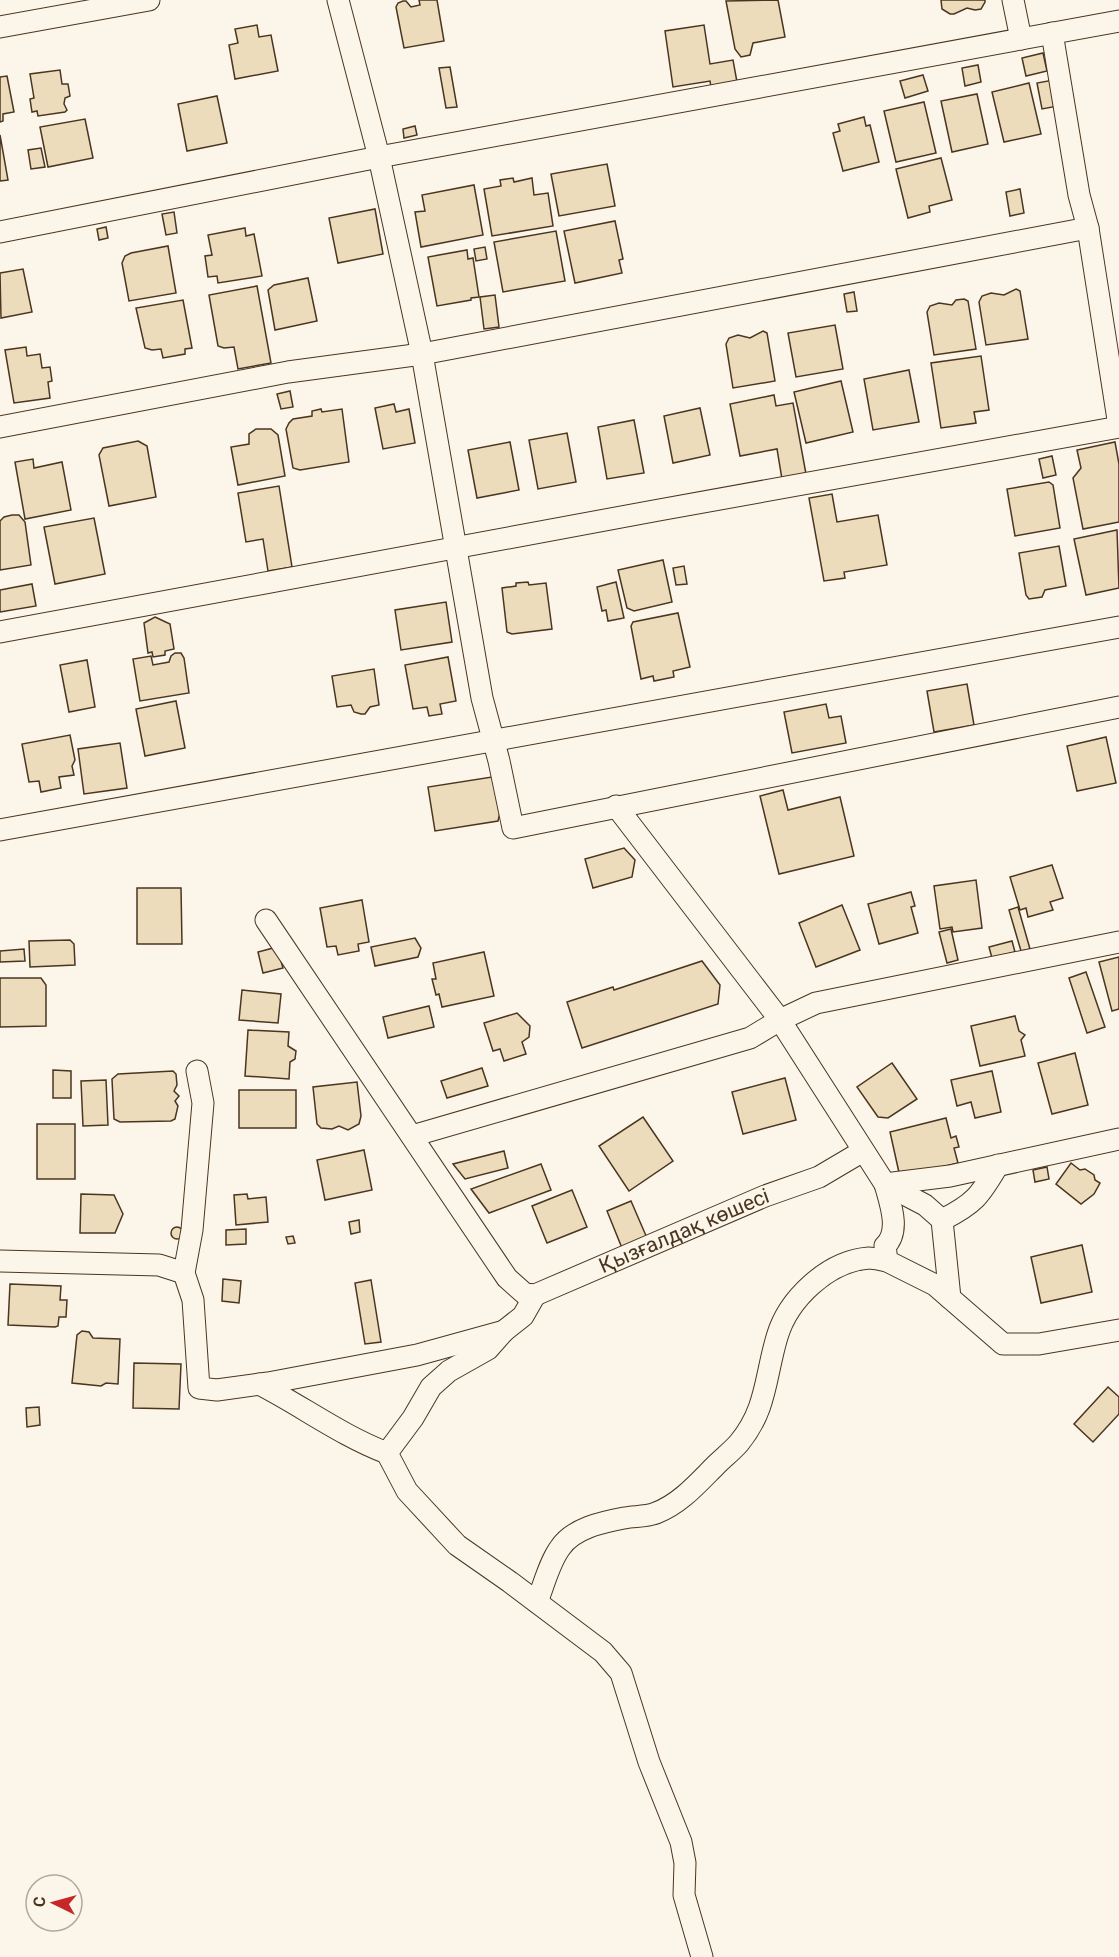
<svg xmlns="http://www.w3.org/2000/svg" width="1119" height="1957" viewBox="0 0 1119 1957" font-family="Roboto,sans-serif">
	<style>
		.building { fill: #ecdcbc; stroke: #4a3520; stroke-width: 1.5 }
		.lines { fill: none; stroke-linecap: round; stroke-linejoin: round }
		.street-casing { stroke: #4a3520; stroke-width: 23 }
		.street { stroke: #fbf6e9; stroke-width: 21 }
		.labels { text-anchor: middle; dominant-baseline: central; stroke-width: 4.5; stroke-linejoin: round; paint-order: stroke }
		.street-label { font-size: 21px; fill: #4a3520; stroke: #fbf6e9 }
	</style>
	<rect width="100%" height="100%" fill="#fbf6e9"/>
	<g class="building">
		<path d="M419,0H437L444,41L404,48L396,7L398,3L403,1H406L411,7L420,5Z"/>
		<path d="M778,0L785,37L753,43L750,55L741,57L735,49L726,1Z"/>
		<path d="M941,0H985V2L981,9L975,10L967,8L954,14H950L942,9Z"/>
		<path d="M257,25L259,37L271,35L278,71L235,79L229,45L238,43L235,29Z"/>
		<path d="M704,25L710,64L733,60L737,82L711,87L710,81L673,87L665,31Z"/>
		<path d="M1043,53L1047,71L1026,76L1022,58Z"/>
		<path d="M978,65L981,82L965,86L962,68Z"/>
		<path d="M450,67L457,107L446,108L439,68Z"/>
		<path d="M60,70L62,84H68L70,96L65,98L64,104L67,110L65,112L38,116L37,111L32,112L30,99L34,98L30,74Z"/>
		<path d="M923,75L928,91L905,98L900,81Z"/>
		<path d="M7,76L14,112L3,114V121L0,122V77Z"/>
		<path d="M1053,80L1058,106L1042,109L1037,83Z"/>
		<path d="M1029,83L1041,134L1004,142L992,92Z"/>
		<path d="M977,94L988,144L952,152L941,101Z"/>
		<path d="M217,96L227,143L187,151L178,104Z"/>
		<path d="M924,102L936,153L896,162L884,111Z"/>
		<path d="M864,117L866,126L870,125L879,162L843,171L833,133L840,131L838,124Z"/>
		<path d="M85,119L93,158L48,167L40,127Z"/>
		<path d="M415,126L417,135L404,138L403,129Z"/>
		<path d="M0,135L8,180L0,181Z"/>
		<path d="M41,148L45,167L31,169L28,150Z"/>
		<path d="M941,158L952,200L929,206L930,212L908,218L896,169Z"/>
		<path d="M607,164L615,206L559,216L551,174Z"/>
		<path d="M513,178L514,182L532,178L534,195L548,193L553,226L492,236L484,189L501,186L500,180Z"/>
		<path d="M474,185L483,235L421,247L415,212L425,211L422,195Z"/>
		<path d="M1020,189L1024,213L1010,216L1006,192Z"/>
		<path d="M375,209L383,254L338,263L329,218Z"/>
		<path d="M174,212L177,233L166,235L162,214Z"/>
		<path d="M615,221L623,259L619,260L622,273L575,283L564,231Z"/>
		<path d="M106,227L108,238L99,240L97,229Z"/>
		<path d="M245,228L246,236L254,234L262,276L218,283L217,276L208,277L205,256L212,255L208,235Z"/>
		<path d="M556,231L565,281L503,292L494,242Z"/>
		<path d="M168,246L176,293L129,301L122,263L125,256L131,253Z"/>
		<path d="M485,247L487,259L476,261L474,249Z"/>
		<path d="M467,250L468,259L473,258L479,297L471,298V300L437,306L428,257Z"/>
		<path d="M23,269L32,312L1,318L0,273Z"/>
		<path d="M308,278L317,321L275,330L268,290L274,285Z"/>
		<path d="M257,286L271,363L238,369L234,347L224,348L218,346L209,295Z"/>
		<path d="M1016,289L1020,291L1028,339L986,345L979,302L982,296L991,293L1004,295Z"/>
		<path d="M854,292L857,311L847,312L844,294Z"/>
		<path d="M495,295L499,327L484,329L480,297Z"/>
		<path d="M964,299L968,301L976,349L934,355L927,312L930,306L939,303L952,305L956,300Z"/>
		<path d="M183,300L192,348L185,349V354L163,358L161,349L152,350L145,348L136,308Z"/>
		<path d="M835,325L843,369L796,377L788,333Z"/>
		<path d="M763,331L767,333L775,381L733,388L726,344L729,338L738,335L750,338Z"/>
		<path d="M26,347L27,356L40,354L42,368L50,367L52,381L48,382L50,398L14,403L5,350Z"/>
		<path d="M981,356L989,410L974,412L976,423L941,428L931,363Z"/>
		<path d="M909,370L919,422L873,430L864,379Z"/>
		<path d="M841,381L853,432L806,443L794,392Z"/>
		<path d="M290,391L293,407L281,409L277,394Z"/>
		<path d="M774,395L776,406L793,403L806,474L782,479L777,449L740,456L730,404Z"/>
		<path d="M394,404L396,412L409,409L415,443L383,449L375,408Z"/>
		<path d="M700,408L710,455L673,463L664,416Z"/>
		<path d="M321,409L322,412L342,409L349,462L300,470L293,468L286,429L289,423L293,419L312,416V411Z"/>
		<path d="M634,420L644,473L607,479L598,427Z"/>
		<path d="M256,429H271L278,435L285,476L238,485L231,447L249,444V434Z"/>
		<path d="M567,433L576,482L538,489L529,440Z"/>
		<path d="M138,441L147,446L156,497L109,506L99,455L103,448Z"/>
		<path d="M510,442L519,490L477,498L468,450Z"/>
		<path d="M1115,442L1119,464V522L1083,529L1073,478L1081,468L1077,450Z"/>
		<path d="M1052,456L1056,475L1043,478L1039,459Z"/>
		<path d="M33,459L34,468L62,462L71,510L25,519L15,462Z"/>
		<path d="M1049,482L1053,485L1060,528L1015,536L1007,489Z"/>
		<path d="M279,486L292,567L268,571L263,539L246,542L238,493Z"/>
		<path d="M832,494L837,522L878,515L887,565L844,572L845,578L824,581L809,498Z"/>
		<path d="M12,515H19L25,522L31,565L0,570V521L4,517Z"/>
		<path d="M94,518L105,574L55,584L44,527Z"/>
		<path d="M1117,530L1119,588L1086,595L1074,539Z"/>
		<path d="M1059,546L1066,586L1045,590L1042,597L1029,599L1026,595L1019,553Z"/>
		<path d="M663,560L672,602L634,611L627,608L618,570Z"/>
		<path d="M684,566L687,584L676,585L673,568Z"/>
		<path d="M528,582L529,585L546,583L552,629L512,634L507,632L502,588L516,586V583Z"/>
		<path d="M616,582L624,618L608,621L606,610L602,611L597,587Z"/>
		<path d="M32,584L36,606L0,612V590Z"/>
		<path d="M446,602L452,642L401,650L395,610Z"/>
		<path d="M678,613L690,667L673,671L674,677L654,681L653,676L641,679L631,626L633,622Z"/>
		<path d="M155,617L170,624L174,649L165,651V655L153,657L152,652L148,653L144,623Z"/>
		<path d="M175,653H181L184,658L189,693L140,701L133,659L151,656L153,665L169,662L171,656Z"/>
		<path d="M448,657L456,701L440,704L442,714L429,716L427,707L413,709L405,665Z"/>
		<path d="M87,660L95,707L69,712L60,665Z"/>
		<path d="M374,669L379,705L370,707L365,714H361L354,712L351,705L337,707L332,676Z"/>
		<path d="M967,684L974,725L934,732L927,691Z"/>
		<path d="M176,701L185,748L145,756L136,709Z"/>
		<path d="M826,704L829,718L841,716L846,743L792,753L784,712Z"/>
		<path d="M70,735L75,760L72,766L74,775L59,777L61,788L41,792L39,781L29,782L22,744Z"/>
		<path d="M1106,737L1116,783L1077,791L1067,746Z"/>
		<path d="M120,743L127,788L84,794L78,749Z"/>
		<path d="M492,777L504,796L498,821L435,831L428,787Z"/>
		<path d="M783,790L788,810L840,797L854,856L779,874L760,796Z"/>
		<path d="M624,848L635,860L632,877L593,888L585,859Z"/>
		<path d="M1052,865L1063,898L1050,902L1053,910L1028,917L1026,908L1020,910L1010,877Z"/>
		<path d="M976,880L982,928L953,932L952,927L940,929L934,886Z"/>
		<path d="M137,888H181L182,944H137Z"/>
		<path d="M911,892L915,906L911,907L918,933L879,944L868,904Z"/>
		<path d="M362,900L369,942L358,944L359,951L338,955L336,946L327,947L320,908Z"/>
		<path d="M842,905L860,950L816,967L799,923Z"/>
		<path d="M1018,907L1030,949L1021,951L1009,910Z"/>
		<path d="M951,929L958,960L947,963L939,932Z"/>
		<path d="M415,938L421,948L418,957L375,966L371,947Z"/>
		<path d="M70,940L74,944L75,965L30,967L29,941Z"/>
		<path d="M1012,941L1015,952L992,958L989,947Z"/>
		<path d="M277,947L283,968L263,973L258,952Z"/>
		<path d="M24,949L25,961L0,962V951Z"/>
		<path d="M484,952L494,996L442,1007L439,994L436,995L432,979H436L433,963Z"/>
		<path d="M1119,957V1009L1112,1011L1099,962Z"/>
		<path d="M702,961L720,985L718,1004L582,1048L567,1002L613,987L614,990Z"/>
		<path d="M1086,972L1105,1027L1087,1033L1069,978Z"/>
		<path d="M0,978H41L46,985V1026L0,1027Z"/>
		<path d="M242,990L281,994L278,1023L239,1020Z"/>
		<path d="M429,1006L434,1027L388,1038L383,1017Z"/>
		<path d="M517,1013L530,1026L529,1037L522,1042L526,1054L504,1061L500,1049L493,1051L484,1023Z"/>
		<path d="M1015,1016L1019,1031L1025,1035L1021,1040L1025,1056L980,1066L971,1026Z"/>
		<path d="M248,1030L289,1032L288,1046L296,1051L295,1059L290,1062L289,1079L245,1076Z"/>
		<path d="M1075,1053L1088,1105L1052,1114L1038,1063Z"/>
		<path d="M892,1063L917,1099L888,1118L878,1117L857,1087Z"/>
		<path d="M482,1068L488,1086L447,1098L441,1081Z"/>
		<path d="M53,1070L71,1071V1098H53Z"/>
		<path d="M173,1071L176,1074L177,1085L174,1091L179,1096L175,1101L178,1106L175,1119L171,1121L120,1122L114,1119L112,1079L118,1074Z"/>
		<path d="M992,1071L1001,1112L975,1118L971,1102L957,1106L951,1080Z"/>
		<path d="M785,1078L796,1120L743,1134L732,1092Z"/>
		<path d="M106,1080L108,1125L83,1126L81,1081Z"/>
		<path d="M357,1082L361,1116L359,1124L348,1130L339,1126L332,1129L321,1128L317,1124L313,1087Z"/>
		<rect x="239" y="1090" width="57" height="38"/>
		<path d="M643,1117L673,1161L629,1191L599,1146Z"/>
		<path d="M946,1118L951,1138L956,1136L959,1147L954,1148L958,1163L900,1177L890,1132Z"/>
		<rect x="37" y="1124" width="38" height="55"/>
		<path d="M364,1150L372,1190L325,1200L317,1160Z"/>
		<path d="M504,1151L508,1168L465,1179L453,1164Z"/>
		<path d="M1071,1163L1080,1170L1085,1169L1094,1175L1095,1180L1100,1183L1094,1194L1081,1204L1056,1184Z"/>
		<path d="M541,1164L551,1190L489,1213L471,1189Z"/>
		<path d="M1047,1167L1049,1179L1035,1182L1033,1170Z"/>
		<path d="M572,1190L587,1227L547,1243L532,1206Z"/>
		<path d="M81,1194L114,1195L123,1214L115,1233H80Z"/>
		<path d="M247,1194L248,1199L266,1197L268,1222L236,1225L234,1195Z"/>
		<path d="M631,1201L647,1238L622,1248L607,1211Z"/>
		<path d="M359,1220L360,1232L351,1234L349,1222Z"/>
		<circle cx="177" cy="1233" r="6"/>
		<path d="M246,1229V1244L226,1245V1230Z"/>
		<path d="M293,1236L295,1243L288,1244L286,1237Z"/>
		<path d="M1082,1245L1092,1292L1041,1303L1031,1257Z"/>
		<path d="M223,1279L241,1281L239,1303L222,1301Z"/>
		<path d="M371,1280L381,1342L365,1344L355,1283Z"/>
		<path d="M10,1284L61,1286L60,1300H67L66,1317H59L58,1326L55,1327L8,1325Z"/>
		<path d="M82,1331L89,1332L93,1338L120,1339L118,1384L106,1383L101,1386L72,1383L77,1335Z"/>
		<path d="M134,1363L181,1364L179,1409L133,1408Z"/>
		<path d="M1108,1387L1119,1397V1414L1093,1442L1074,1424Z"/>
		<path d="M39,1407L40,1425L27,1427L26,1408Z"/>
	</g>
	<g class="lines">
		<g class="street-casing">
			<g id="street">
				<path d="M338,0L379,157L422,354L482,698L499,761L513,828L1119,707"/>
				<path d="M1013,0L1021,39"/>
				<path d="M0,27L149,0"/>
				<path d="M1052,33L1079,195L1088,228L1119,426"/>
				<path d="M0,232L379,157L1119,21"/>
				<path d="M0,427L288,372L422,354L1088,228"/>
				<path d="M0,632L659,510L1119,427"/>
				<path d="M616,806L780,1020L885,1184C890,1203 901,1231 885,1246L887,1261L935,1285L1003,1344H1039L1119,1330"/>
				<path d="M0,830L1119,627"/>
				<path id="s1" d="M266,920L507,1278L525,1294L535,1295L765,1196L819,1177L863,1151"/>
				<path d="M412,1136L750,1038L780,1020L816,1003L1119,942"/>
				<path d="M885,1184L950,1176L1119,1139"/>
				<path d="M885,1184L925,1205L942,1220L950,1298"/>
				<path d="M942,1220C974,1204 980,1196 998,1165"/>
				<path d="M0,1261L159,1265L184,1273L193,1300L199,1388L217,1390L268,1383L417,1355L504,1331L523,1316L535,1295"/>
				<path d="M184,1273L192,1230L203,1103L197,1071"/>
				<path d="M504,1331L488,1349L449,1371L431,1387L413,1418L387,1453L407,1491L457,1545L510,1582L603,1652L621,1673L649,1762L681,1842L685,1863L684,1895L702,1957"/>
				<path d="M259,1384C302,1406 342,1436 387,1453"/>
				<path d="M537,1602C544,1585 549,1563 560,1548C573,1528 603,1522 624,1518C635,1516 646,1517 656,1513C680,1504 698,1483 716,1465C723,1458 732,1451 739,1443C767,1409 765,1377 777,1337C788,1299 828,1261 869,1258C874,1258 881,1260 887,1261"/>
			</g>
		</g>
		<use href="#street" class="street"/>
	</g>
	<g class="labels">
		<g class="street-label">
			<text stroke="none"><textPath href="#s1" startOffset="628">Қызғалдақ көшесі</textPath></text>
		</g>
	</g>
	<g transform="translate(54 1903) rotate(275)"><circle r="28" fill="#fbf6e9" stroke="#b4a999" stroke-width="1.5"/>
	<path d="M0-4.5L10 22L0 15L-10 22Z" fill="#c62828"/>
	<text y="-9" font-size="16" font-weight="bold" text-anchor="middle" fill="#4a3520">С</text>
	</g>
</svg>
